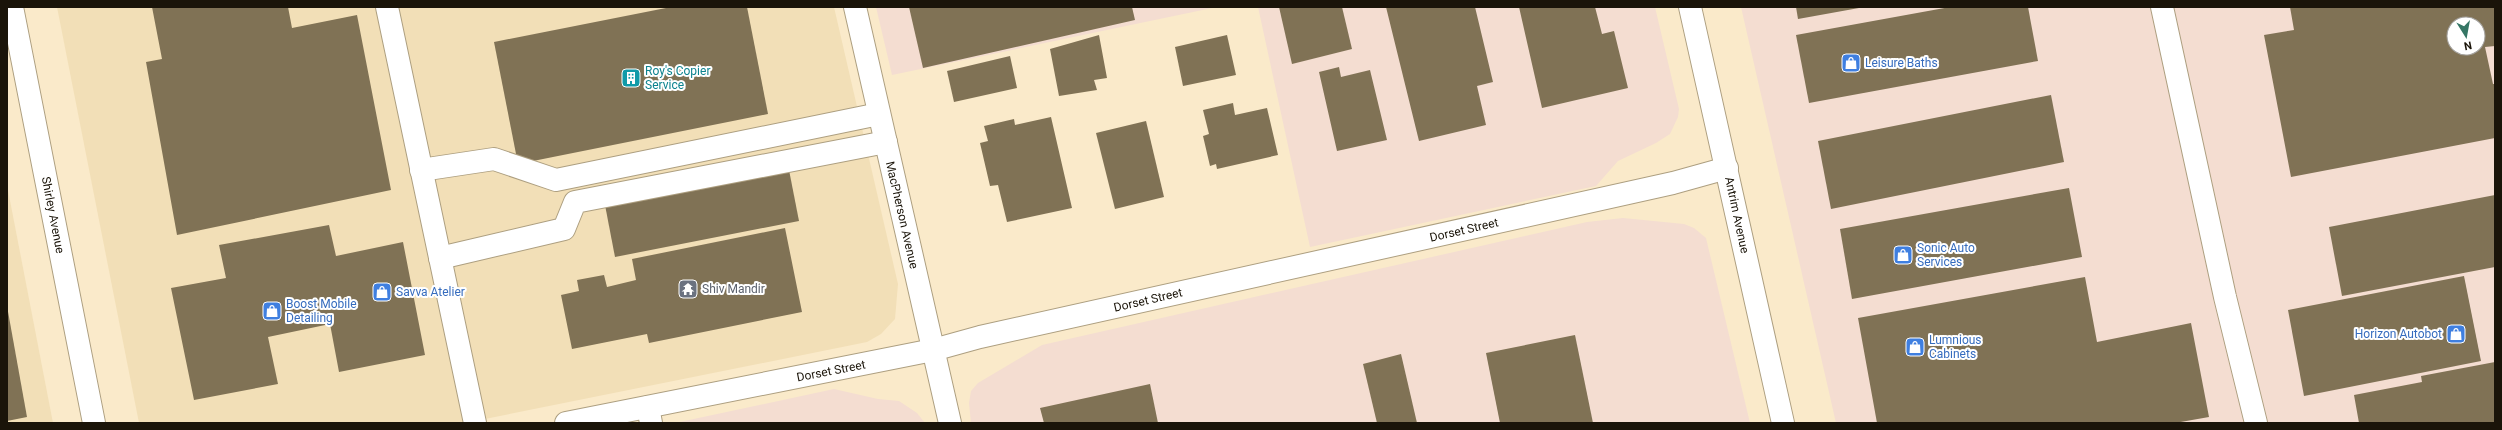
<svg xmlns="http://www.w3.org/2000/svg" width="2502" height="430" viewBox="0 0 2502 430" font-family="Roboto,sans-serif">
	<style>
		.commercial { fill: #f4ddd1; fill-rule: evenodd }
		.built { fill: #f2dfb7 }
		.building { fill: #807255; fill-rule: evenodd }
		.lines { fill: none; stroke-linecap: round; stroke-linejoin: round }
		.service-casing { stroke: #ad9f80; stroke-width: 24 }
		.minor-casing { stroke: #ad9f80; stroke-width: 24 }
		.tertiary-casing { stroke: #ad9f80; stroke-width: 24 }
		.service { stroke: #fff; stroke-width: 22 }
		.minor { stroke: #fff; stroke-width: 22 }
		.tertiary { stroke: #fff; stroke-width: 22 }
		.labels { text-anchor: middle; dominant-baseline: central; stroke-width: 4; stroke-linejoin: round; paint-order: stroke }
		.shop-label { font-size: 12px; fill: #366cbe; stroke: #fff; text-anchor: start }
		.culture-label { font-size: 12px; fill: #0d838f; stroke: #fff; text-anchor: start }
		.street-label { font-size: 12px; fill: #1a1409; stroke: #fff }
		.worship-label { font-size: 12px; fill: #5b616d; stroke: #fff; text-anchor: start }
	</style>
	<rect width="100%" height="100%" fill="#faeaca"/>
	<g class="commercial">
		<path d="M876,7H1217L892,75Z"/>
		<path d="M1258,7H1655L1679,109L1678,117L1670,134L1656,143L1618,161L1596,186L1310,247Z"/>
		<path d="M1741,7H2495V423H1836ZM2454,24H2478V48H2454Z"/>
		<path d="M1623,218L1684,224L1694,228L1706,238L1750,423H971L969,403L971,391L978,383L1042,345L1587,222Z"/>
		<path d="M834,389L878,399L899,401L917,413L925,423H675Z"/>
	</g>
	<g class="built">
		<path d="M57,7H834L898,284L895,319L881,334L867,342L465,423H139Z"/>
		<path d="M7,185L53,423H7Z"/>
	</g>
	<g class="building">
		<path d="M152,7H288L292,28L357,15L391,190L177,235L146,62L162,59Z"/>
		<path d="M671,7H747L768,114L518,164L494,42Z"/>
		<path d="M909,7H1132L1135,20L923,68Z"/>
		<path d="M1279,7H1342L1352,49L1292,64Z"/>
		<path d="M1386,7H1475L1493,82L1477,86L1486,125L1419,141Z"/>
		<path d="M1519,7H1595L1602,34L1614,31L1628,88L1542,108Z"/>
		<path d="M1796,7H1859V8L1798,19Z"/>
		<path d="M1950,7H2028L2038,61L1809,103L1796,35Z"/>
		<path d="M2290,7H2495V46L2485,47L2493,84H2495V138L2291,177L2264,35L2294,30ZM2454,24H2478V48H2454Z"/>
		<path d="M1099,35L1107,78L1094,80L1097,90L1059,96L1050,49Z"/>
		<path d="M1227,35L1236,75L1183,86L1175,47Z"/>
		<path d="M1010,56L1017,88L954,102L947,71Z"/>
		<path d="M1339,67L1341,77L1370,70L1387,140L1337,151L1319,72Z"/>
		<path d="M2051,95L2064,162L1831,209L1818,141Z"/>
		<path d="M1233,103L1235,115L1267,108L1278,155L1217,169L1216,164L1210,166L1203,136L1209,134L1203,110Z"/>
		<path d="M1051,117L1072,208L1007,222L998,185L990,186L980,143L988,141L984,126L1014,119L1015,125Z"/>
		<path d="M1146,121L1164,197L1115,209L1096,133Z"/>
		<path d="M789,170L799,221L615,257L605,205Z"/>
		<path d="M2069,188L2082,257L1852,299L1840,229Z"/>
		<path d="M2495,195V267L2342,296L2329,227Z"/>
		<path d="M329,225L336,256L403,242L425,355L339,372L330,324L268,337L278,384L194,400L171,288L226,278L219,245Z"/>
		<path d="M785,228L802,312L649,343L647,334L572,349L561,295L579,291L577,280L604,275L607,287L636,280L632,259Z"/>
		<path d="M2464,276L2481,361L2304,396L2288,310Z"/>
		<path d="M2085,277L2097,342L2191,323L2209,417L2175,423H1877L1858,318Z"/>
		<path d="M7,306L27,417L7,421Z"/>
		<path d="M1575,335L1593,423H1500L1486,353Z"/>
		<path d="M1401,354L1417,423H1377L1363,364Z"/>
		<path d="M2495,362V423H2359L2354,395L2422,382L2421,376Z"/>
		<path d="M1150,384L1158,423H1044L1040,408Z"/>
	</g>
	<g class="lines">
		<g class="service-casing">
			<g id="service">
				<path d="M387,7L475,423"/>
				<path d="M2162,7L2225,297L2256,423"/>
				<path d="M421,170L494,159L556,180L879,114"/>
				<path d="M440,258L564,229L575,202L886,142"/>
				<path d="M648,407L651,423"/>
			</g>
		</g>
		<g class="minor-casing">
			<g id="minor">
				<path d="M12,7L94,423"/>
				<path d="M1690,7L1783,423"/>
				<path d="M566,423L933,350L980,337L1673,183L1727,168"/>
			</g>
		</g>
		<g class="tertiary-casing">
			<path id="tertiary" d="M855,7L950,423"/>
		</g>
		<use href="#service" class="service"/>
		<use href="#minor" class="minor"/>
		<use href="#tertiary" class="tertiary"/>
	</g>
	<defs>
		<g id="shop-square" transform="scale(1)"><rect x="-9" y="-9" width="18" height="18" rx="4" fill="#3f7fe0" stroke="#fff"/><path d="M-5-2.5h2.3a2.7 3.5 0 0 1 5.4 0H5L5.5 6h-11ZM-1.5-2.5h3a1.5 2.3 0 0 0-3 0Z" fill="#fff"/></g>
		<g id="building-square" transform="scale(1)"><rect x="-9" y="-9" width="18" height="18" rx="4" fill="#0f9aa8" stroke="#fff"/><path d="M-4-6H4V6H1V3H-1V6H-4ZM-2.5-4.3h1.7v1.8h-1.7ZM.8-4.3h1.7v1.8H.8ZM-2.5-1h1.7V.8h-1.7ZM.8-1h1.7V.8H.8Z" fill="#fff"/></g>
		<g id="temple-square" transform="scale(1)"><rect x="-9" y="-9" width="18" height="18" rx="4" fill="#6b7280" stroke="#fff"/><path d="M0-6L5-2H3V0L6.5 2.5H4V6H1.5V3h-3V6H-4V2.5H-6.5L-3 0V-2H-5Z" fill="#fff"/></g>
	</defs>
	<g fill-rule="evenodd">
		<use href="#shop-square" x="1851" y="63"/>
		<use href="#building-square" x="631" y="78"/>
		<use href="#shop-square" x="1903" y="255"/>
		<use href="#temple-square" x="688" y="289"/>
		<use href="#shop-square" x="382" y="292"/>
		<use href="#shop-square" x="272" y="311"/>
		<use href="#shop-square" x="2456" y="334"/>
		<use href="#shop-square" x="1915" y="347"/>
	</g>
	<g class="labels">
		<g class="shop-label">
			<text x="1865" y="63">Leisure Baths</text>
			<text x="1917" y="248">Sonic Auto<tspan x="1917" dy="14">Services</tspan></text>
			<text x="396" y="292">Savva Atelier</text>
			<text x="286" y="304">Boost Mobile<tspan x="286" dy="14">Detailing</tspan></text>
			<text x="2442" y="334" text-anchor="end">Horizon Autobot</text>
			<text x="1929" y="340">Lumnious<tspan x="1929" dy="14">Cabinets</tspan></text>
		</g>
		<g class="culture-label">
			<text x="645" y="71">Roy's Copier<tspan x="645" dy="14">Service</tspan></text>
		</g>
		<g class="street-label">
			<text transform="translate(53 215) rotate(79)">Shirley Avenue</text>
			<text transform="translate(902 215) rotate(77)">MacPherson Avenue</text>
			<text transform="translate(1737 215) rotate(78)">Antrim Avenue</text>
			<text transform="translate(1464 230) rotate(-13)">Dorset Street</text>
			<text transform="translate(1148 300) rotate(-13)">Dorset Street</text>
			<text transform="translate(831 371) rotate(-11)">Dorset Street</text>
		</g>
		<g class="worship-label">
			<text x="702" y="289">Shiv Mandir</text>
		</g>
	</g>
	<rect width="2502" height="430" fill="none" stroke="#1a1409" stroke-width="16"/>
	<g transform="translate(2466 36) rotate(169)"><circle r="19" fill="#ffffff" stroke="#a3a19d"/>
	<path d="M0-3L7 15L0 10L-7 15Z" fill="#357665"/>
	<text y="-6" font-size="11" font-weight="bold" text-anchor="middle" fill="#1a1409">N</text>
	</g>
</svg>
